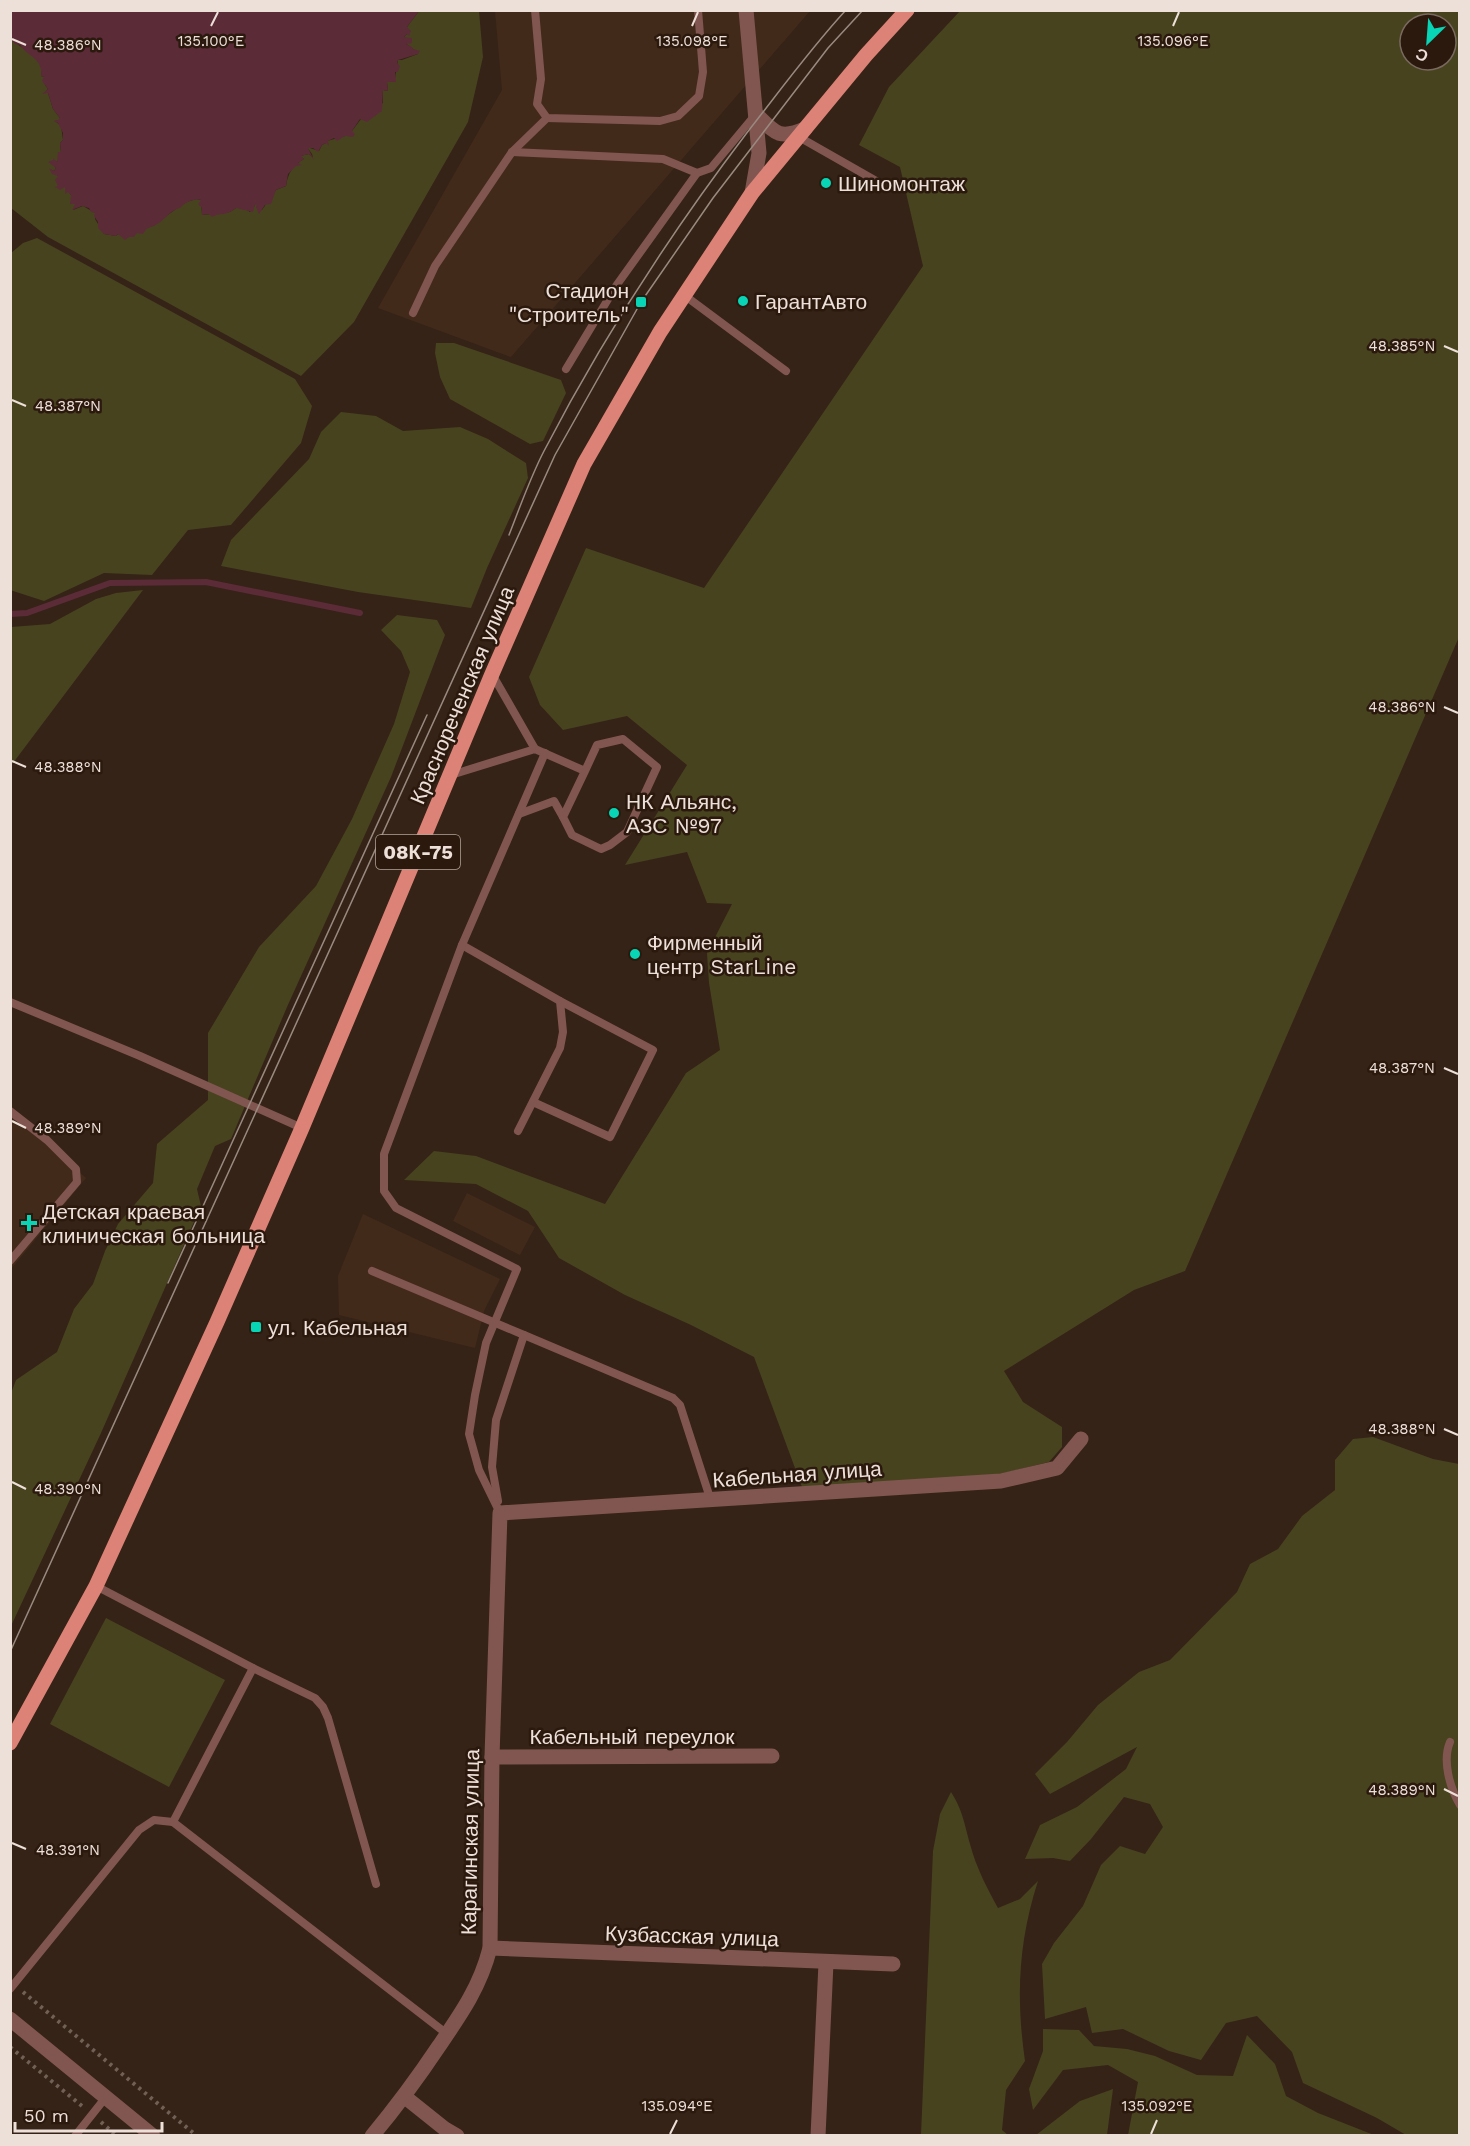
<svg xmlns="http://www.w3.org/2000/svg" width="1470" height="2146" viewBox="0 0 1470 2146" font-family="'Work Sans',sans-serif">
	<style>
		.built { fill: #422a1a }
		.green { fill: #47431f; fill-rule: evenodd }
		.water { fill: #5c2b38 }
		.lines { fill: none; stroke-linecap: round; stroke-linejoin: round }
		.stream { stroke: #5c2b38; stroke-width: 6 }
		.path { stroke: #716056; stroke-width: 4; stroke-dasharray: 3 4.5; stroke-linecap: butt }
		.service { stroke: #825650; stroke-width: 8 }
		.minor { stroke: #825650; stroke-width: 15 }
		.tertiary { stroke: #825650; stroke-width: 15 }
		.primary { stroke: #dc8276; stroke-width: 15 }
		.tram { stroke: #998a80; stroke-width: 1.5 }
		.ticks { fill: none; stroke: #ede0d8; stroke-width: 2 }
		.poi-dot { fill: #08d5b5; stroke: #2b190e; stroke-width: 2 }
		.labels { text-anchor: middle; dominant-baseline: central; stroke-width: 5; stroke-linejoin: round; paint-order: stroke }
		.shield { fill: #2b190e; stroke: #b3a49b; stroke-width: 1.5 }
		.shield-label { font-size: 20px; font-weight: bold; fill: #ede0d8 }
		.poi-label { font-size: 21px; fill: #ede0d8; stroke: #2b190e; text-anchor: start }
		.street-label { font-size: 21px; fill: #ede0d8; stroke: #2b190e }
		.ticks-label { font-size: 15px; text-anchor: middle; fill: #ede0d8; stroke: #2b190e; stroke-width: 5; stroke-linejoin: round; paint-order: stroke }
	</style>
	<rect width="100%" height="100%" fill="#352317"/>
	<g class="built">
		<path d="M495,11H810L511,357L378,308L502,90Z"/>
		<path d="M11,1113L86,1178L11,1269Z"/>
		<path d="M467,1193L535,1227L520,1255L453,1221Z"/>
		<path d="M363,1214L500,1279L484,1311L475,1348L339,1315L338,1276Z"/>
	</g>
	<g class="green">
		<path d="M419,11H479L483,57L468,122L354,322L301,376L48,237L11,208L10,40C16,42 35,57 39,61C42,65 42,71 41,76L44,77L45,85L48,89L44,93H48L53,109L60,118L59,120L55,121L61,126L63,140L60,143L61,153L58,152L59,158L57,162L54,160L51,162L56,168L54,171L50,169L58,176V186L65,187L71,195L72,203L76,204L73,210L83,206L95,213V219L104,234L116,236L118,234L129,237L147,227L153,226L184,203L196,199L201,200L202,215L230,212L236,208H244L250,212L255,205H258L262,210L276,190L286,186C288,173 293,165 304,159L300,156L309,154L313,158L312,154L307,147L319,151L322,145L326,143L327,141L345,136L352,131L361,119L383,103V90L388,91L387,82L395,78L398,60H402L418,54L416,51L405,43L407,42L404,37L407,34V27Z"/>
		<path d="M960,11H1459V637L1185,1271L1134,1290L1004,1371L1023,1402L1062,1427V1447L1049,1462L996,1475L802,1487L754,1357L691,1325L625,1295L559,1258L528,1211L476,1184L404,1180L434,1151L476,1156L605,1204L686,1073L720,1050L709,983L707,953L732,904L707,903L687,852L625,865L687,765L627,716L563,730L540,705L529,677L586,548L704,588L923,266L900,167L859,145L889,87ZM1410,24H1446V60H1410Z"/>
		<path d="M37,238L295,379L312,406L301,443L231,525L188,530L152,575L104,573L44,601L10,590L11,253L23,243Z"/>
		<path d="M436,343H454L561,380L566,393L543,441L530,444L450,399L440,377L435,353Z"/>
		<path d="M341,412L376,416L403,431L460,427L488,439L526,463L528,478L487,568L471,608L358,592L221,566L231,540L309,459L321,432Z"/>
		<path d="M143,590L13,763L11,764V627L50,624L96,599L116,593Z"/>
		<path d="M397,615L437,620L445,635L391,777L287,1007L231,1139L215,1146L197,1189L201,1206L101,1433L11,1626L10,1396L16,1380L57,1352L74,1309L93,1284L105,1251L118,1224L153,1183L157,1144L208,1100V1033L259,947L316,886L352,819L394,724L410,672L401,651L381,630Z"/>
		<path d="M1373,1437L1433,1459L1459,1464V2135H1406L1377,2118L1303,2083L1292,2052L1257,2016L1226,2023L1201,2060L1169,2051L1123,2029L1092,2033L1086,2007L1045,2019L1042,1964L1054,1943L1083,1906L1101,1865L1120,1846L1145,1854L1163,1827L1150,1804L1124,1797L1091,1839L1070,1861L1053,1858L1025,1859L1040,1825L1077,1807L1126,1769L1137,1747L1050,1794L1035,1774L1067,1742L1098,1705L1139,1672L1170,1660L1237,1592L1250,1564L1278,1549L1302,1516L1335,1490V1460L1353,1439Z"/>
		<path d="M106,1618L225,1680L169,1787L50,1724Z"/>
		<path d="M951,1792C963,1811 964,1823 970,1844C976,1867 987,1888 998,1908L1020,1899L1038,1881C1018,1943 1016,1998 1025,2061L1006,2090L1002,2130L1008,2135H921L933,1851L940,1814Z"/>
		<path d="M1043,2029L1079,2030L1094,2046L1127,2049L1155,2056L1197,2075L1233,2076L1247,2035L1275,2064L1286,2096L1318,2113L1374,2135H1128L1138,2082L1108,2065L1063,2070L1033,2110L1029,2089L1043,2051Z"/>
		<path d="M1113,2089L1107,2135H1036L1080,2101Z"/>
	</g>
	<path class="water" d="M419,11L407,27L411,31L409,36L407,34L404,37L412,38V43L406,44L412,47L413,49L420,51L418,54L398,60L397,63L400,66L398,72H395L396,82H387L388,91L383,90L382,111L367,122L360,119L352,131L355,134L353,137L345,136L337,141L334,138L328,141L329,146L326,143L322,145L318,152L313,148H308L314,160L309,154L301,156L304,159L298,163L302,165L296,166L288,174L286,186L276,190L271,204L265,205L259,214L256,207L257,205H255L253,212L236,208C225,217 221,212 212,217L209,214L202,215V208L198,204L201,200C194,198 184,203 180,208C171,210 166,218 159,223C152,228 147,226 143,234L137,233L134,237H129L125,240L118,234L116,236L104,234L98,228V222L94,216L95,213L91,212L89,208L82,206L72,210L75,204H70L71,195L68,192L65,194V187L60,190L55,187L58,186L55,180L58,176L52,174L49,168L54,171L56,168L48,162L53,160V158L57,162L58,152H61L60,143L63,140V133L58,123L53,121L58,120L60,118L53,109L48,93L42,94L48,89L42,81L44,77L41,76C43,58 29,58 20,45L15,44L11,40V11Z"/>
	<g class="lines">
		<path class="stream" d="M10,614L27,613L110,583L206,582L360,613"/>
		<g class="path">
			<path d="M23,1992L197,2136"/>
			<path d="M10,2047L82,2106"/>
			<path d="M101,2122L117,2136"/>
		</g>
		<g class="service">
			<path d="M535,10L541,79L537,104L547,118L660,121L678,116L699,96L703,72L698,10"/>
			<path d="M799,137L878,182"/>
			<path d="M512,152L663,159L697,173"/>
			<path d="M684,295L786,371"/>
			<path d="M413,313L435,266L512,152L547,118"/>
			<path d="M566,369L616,286L697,173L711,168L756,114"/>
			<path d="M492,674L535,749"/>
			<path d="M451,775L535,749L585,771L563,817L572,835L601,849L610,845L627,832L657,767L623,739L597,745L585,771"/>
			<path d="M519,814L554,801L563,817"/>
			<path d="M462,945L560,1001L563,1032L560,1048L518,1131"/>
			<path d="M10,1002L140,1056L302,1128"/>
			<path d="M533,1102L610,1137L653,1050L560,1001"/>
			<path d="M10,1111L47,1140L76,1169L77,1182L10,1261"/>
			<path d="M372,1271L524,1335"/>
			<path d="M498,1501L492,1467L496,1420L524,1335L673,1398L680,1405L711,1501"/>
			<path d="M500,1513L479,1470L469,1434L475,1395L486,1343L517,1269L396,1208L384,1191V1154L462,945L545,753"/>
			<path d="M96,1586L253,1668"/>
			<path d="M1450,1742C1442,1761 1450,1788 1460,1805"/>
			<path d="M376,1884L328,1718L323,1707L315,1698L253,1668L173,1822L447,2034"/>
			<path d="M10,1989L139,1830L154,1820L173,1822"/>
			<path d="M75,2136L106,2097"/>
		</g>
		<g class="minor">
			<path d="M756,114C775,133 779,140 805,129"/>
			<path d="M492,1757L772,1756"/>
			<path d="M490,1948L893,1964"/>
			<path d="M405,2097L445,2129L457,2136"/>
			<path d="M372,2136C397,2106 417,2079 439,2046C461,2014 480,1987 490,1948L492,1757L500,1513L1001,1481L1057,1468L1081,1439"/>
			<path d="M818,2136L826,1963"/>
		</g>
		<g class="tertiary">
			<path d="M746,10L759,153L752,193"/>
			<path d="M10,2019L153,2136"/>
		</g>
		<path class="primary" d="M10,1743L96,1586L217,1322L302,1128L492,674L584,464L660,332L752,193L866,55L907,10"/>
		<g class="tram">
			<path d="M509,535C520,507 530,478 544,451C602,339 670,234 746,134C779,92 810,49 846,10"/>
			<path d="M168,1283L427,715"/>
			<path d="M10,1652L555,455L641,302L713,198L828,48L863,10"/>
		</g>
	</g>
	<path class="ticks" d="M211,26L218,12M692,26L698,12M1173,26L1179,12M12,39L26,45M1444,346L1458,352M12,400L26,406M1444,707L1458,713M12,761L26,767M1444,1068L1458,1074M12,1121L26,1128M1444,1429L1458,1435M12,1482L26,1489M1444,1789L1458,1796M12,1843L26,1849M670,2134L677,2120M1151,2134L1157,2120"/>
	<g class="poi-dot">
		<circle cx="826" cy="183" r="6"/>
		<circle cx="743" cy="301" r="6"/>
		<rect x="635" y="296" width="12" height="12" rx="3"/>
		<circle cx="614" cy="813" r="6"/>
		<circle cx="635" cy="954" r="6"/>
		<path d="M26 1214h6v6h6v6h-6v6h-6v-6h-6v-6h6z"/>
		<rect x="250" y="1321" width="12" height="12" rx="3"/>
	</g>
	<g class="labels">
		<rect class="shield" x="376" y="835" width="84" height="34" rx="4.5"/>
		<g class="shield-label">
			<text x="418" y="852">08К-75</text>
		</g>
		<g class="poi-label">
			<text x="838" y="183">Шиномонтаж</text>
			<text x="629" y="290" text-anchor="end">Стадион<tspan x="629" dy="24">"Строитель"</tspan></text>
			<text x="755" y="301">ГарантАвто</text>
			<text x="626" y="801">НК Альянс,<tspan x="626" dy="24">АЗС №97</tspan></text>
			<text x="647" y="942">Фирменный<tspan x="647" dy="24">центр StarLine</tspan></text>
			<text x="42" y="1211">Детская краевая<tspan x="42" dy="24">клиническая больница</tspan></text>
			<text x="268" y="1327">ул. Кабельная</text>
		</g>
		<g class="street-label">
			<text transform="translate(462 695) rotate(-67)">Краснореченская улица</text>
			<text transform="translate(797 1474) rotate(-4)">Кабельная улица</text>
			<text x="632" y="1736">Кабельный переулок</text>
			<text transform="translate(470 1842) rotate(-89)">Карагинская улица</text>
			<text transform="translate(692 1936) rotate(2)">Кузбасская улица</text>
		</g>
	</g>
	<g class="ticks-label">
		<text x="692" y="46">135.098°E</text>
		<text x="1173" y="46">135.096°E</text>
		<text x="211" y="46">135.100°E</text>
		<text x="68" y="50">48.386°N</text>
		<text x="1402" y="351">48.385°N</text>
		<text x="68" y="411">48.387°N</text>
		<text x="1402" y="712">48.386°N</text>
		<text x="68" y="772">48.388°N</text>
		<text x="1402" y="1073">48.387°N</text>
		<text x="68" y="1133">48.389°N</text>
		<text x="1402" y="1434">48.388°N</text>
		<text x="68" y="1494">48.390°N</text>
		<text x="1402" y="1795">48.389°N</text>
		<text x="68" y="1855">48.391°N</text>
		<text x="677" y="2111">135.094°E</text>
		<text x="1157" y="2111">135.092°E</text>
	</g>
	<rect width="1470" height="2146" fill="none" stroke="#ede0d8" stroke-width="24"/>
	<g transform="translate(1428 42) rotate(205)"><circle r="28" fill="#2b190e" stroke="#79695f" stroke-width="1.5"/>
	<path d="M0-4.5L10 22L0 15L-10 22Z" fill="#08d5b5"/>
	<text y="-9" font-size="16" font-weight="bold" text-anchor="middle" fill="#ede0d8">С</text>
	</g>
	<path d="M15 2122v9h147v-9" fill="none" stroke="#ede0d8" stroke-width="3"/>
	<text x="24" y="2122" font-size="18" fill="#ede0d8" stroke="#2b190e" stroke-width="4.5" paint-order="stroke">50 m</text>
</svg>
